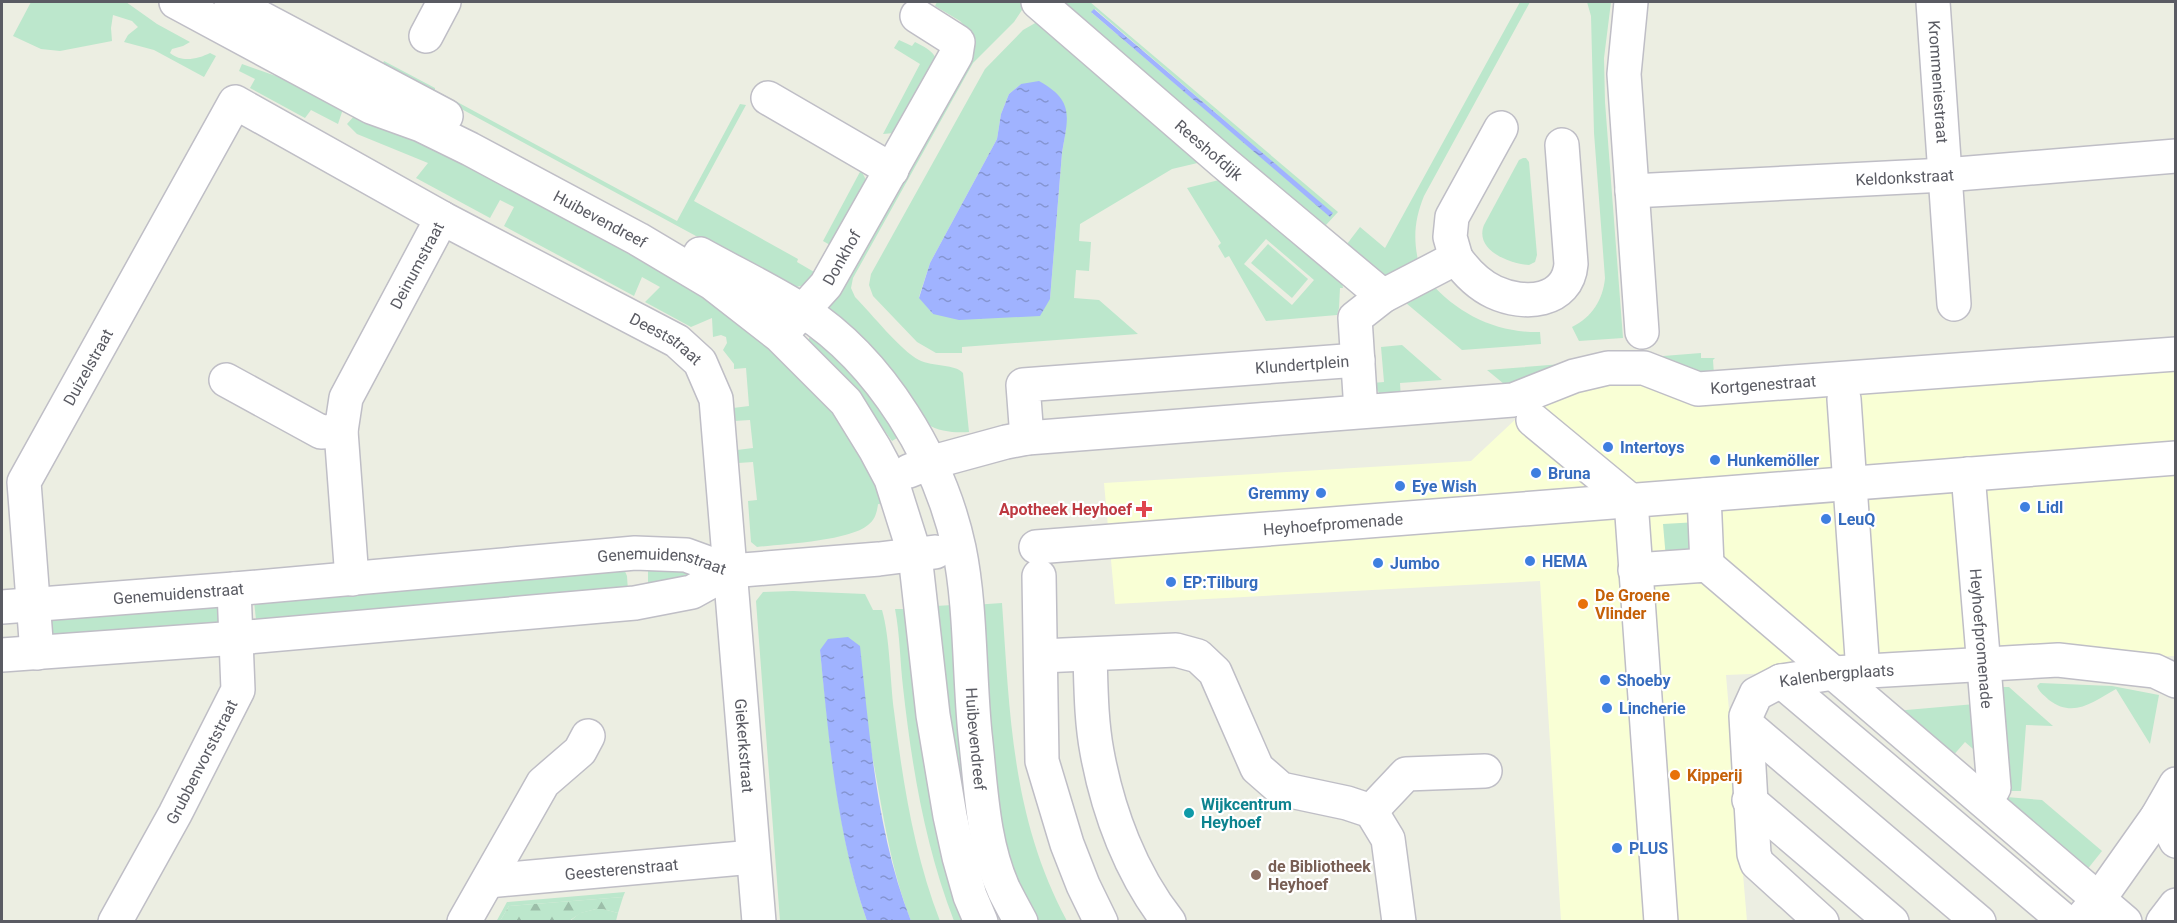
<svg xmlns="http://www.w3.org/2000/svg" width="2177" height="923" viewBox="0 0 2177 923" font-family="Roboto,sans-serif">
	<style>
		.commercial { fill: #f9ffd5 }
		.grass { fill: #bce7cc; fill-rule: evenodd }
		.forest { fill: url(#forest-firs) }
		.water { fill: url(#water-ripples) }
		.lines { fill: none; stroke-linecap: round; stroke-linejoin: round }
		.minor-casing { stroke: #bfbec6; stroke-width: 36 }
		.minor { stroke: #fff; stroke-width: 33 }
		.shop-dot { fill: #3f7fe0; stroke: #fff; stroke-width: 2 }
		.health-dot { fill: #e0444e; stroke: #fff; stroke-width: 2 }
		.food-dot { fill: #e8710a; stroke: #fff; stroke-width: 2 }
		.culture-dot { fill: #0f9aa8; stroke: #fff; stroke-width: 2 }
		.education-dot { fill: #8d6e63; stroke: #fff; stroke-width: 2 }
		.labels { text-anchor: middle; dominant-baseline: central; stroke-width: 4.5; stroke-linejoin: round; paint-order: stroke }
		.street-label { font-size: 16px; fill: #5a5b63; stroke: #fff }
		.shop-label { font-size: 16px; font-weight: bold; fill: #366cbe; stroke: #fff; text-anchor: start }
		.health-label { font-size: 16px; font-weight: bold; fill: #be3a42; stroke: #fff; text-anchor: end }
		.food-label { font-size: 16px; font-weight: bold; fill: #c56008; stroke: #fff; text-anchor: start }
		.culture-label { font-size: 16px; font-weight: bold; fill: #0d838f; stroke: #fff; text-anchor: start }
		.education-label { font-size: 16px; font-weight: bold; fill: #785e54; stroke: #fff; text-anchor: start }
	</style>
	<defs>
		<pattern id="forest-firs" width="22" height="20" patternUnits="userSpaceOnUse" patternTransform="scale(1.5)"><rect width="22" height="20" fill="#bce7cc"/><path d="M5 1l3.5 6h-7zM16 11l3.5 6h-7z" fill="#9cbea9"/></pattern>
		<pattern id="water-ripples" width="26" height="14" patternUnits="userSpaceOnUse" patternTransform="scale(1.5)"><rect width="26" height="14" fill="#a0b3ff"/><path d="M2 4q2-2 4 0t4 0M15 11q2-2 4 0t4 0" fill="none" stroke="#8595d2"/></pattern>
	</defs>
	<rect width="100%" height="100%" fill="#eceee2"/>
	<path class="commercial" d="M2175,359V656L1726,675L1747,921H1561L1540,581L1115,604L1104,483L1471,461L1536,400L1617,377Z"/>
	<g class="grass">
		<path d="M31,2H126L157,24L190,42L183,46L172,49L170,53C182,63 198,59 210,53L216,56L204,77L154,50L124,42L128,35L138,27L132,21L113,15L111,28L112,41L60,51L41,49L13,36Z"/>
		<path d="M937,2H1021L1022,10L1014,22L973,63L853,278L851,288L855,297C871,313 901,351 919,360C933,367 956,364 963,373L969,432C956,433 939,432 927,424L830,315L829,307L970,32L960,21L935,6Z"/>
		<path d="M1066,2H1090L1338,212L1325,226L1321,227L1068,10ZM1095,9L1332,213L1330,216L1092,13Z"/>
		<path d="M1520,2H1530L1424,196C1415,218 1413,237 1418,260L1387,277L1347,253V244L1360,227L1385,248Z"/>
		<path d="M1587,2H1611L1604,58L1605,102L1623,338L1579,341L1572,327C1592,317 1603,300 1605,278L1594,133L1591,16Z"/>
		<path d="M1037,22L1206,161L1172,169L1080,224L1079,241L1091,242L1089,271L1076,270L1074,298L1099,300L1138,334L962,347V353H936L917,342L873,296L869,285L871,274L985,69L1023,30ZM1021,84L1066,129L1062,153L1050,299L933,314L919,297L930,263L997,139L1001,114L1009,94Z"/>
		<path d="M899,40L912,46L915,42C924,47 933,50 937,61L894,133L883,134L920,64L894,48Z"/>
		<path d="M384,61L435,88V90L677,221L740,104L746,105L694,201L798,259L797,262L821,276L817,282L792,288L382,66Z"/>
		<path d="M242,64L290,81L343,109L338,124L311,110L305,118L250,88L255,79L239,71Z"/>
		<path d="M366,112L701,284L834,406L888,505L878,504C877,512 875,520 868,525C849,541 783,544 757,547L751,542L748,501L757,500L753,462L738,463L737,450L753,448L750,420L734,421L733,408L749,406L746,368L734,369V364L723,350L727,343L726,337L721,335L713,337L712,318L691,327L645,302L660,287L642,277L634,296L504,226L514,207L500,200L490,218L416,178L428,163L357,134L347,124L355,115Z"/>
		<path d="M1523,158H1526L1529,162L1537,255L1535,262L1529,265C1510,264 1474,250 1484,225L1519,160Z"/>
		<path d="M861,170L866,180L837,249L823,241Z"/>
		<path d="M1227,178L1342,282L1343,288H1340L1339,308L1337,315L1266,321L1229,256L1225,258L1218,246L1221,243L1187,188ZM1266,239L1314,280L1292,305L1244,264Z"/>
		<path d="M1268,244L1308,279L1292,298L1251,263Z"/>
		<path d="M1430,282C1458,314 1496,333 1540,332L1541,344L1462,350L1400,298Z"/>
		<path d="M814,331L828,343L902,435L892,441L857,392L802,349Z"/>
		<path d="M1402,345L1442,380L1400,383L1401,400L1380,394L1372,383L1384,382L1381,347Z"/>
		<path d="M1701,353V358H1715L1713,360L1714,375H1705L1682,365L1515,393L1487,370Z"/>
		<path d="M1698,522L1700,556L1666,559L1663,524Z"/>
		<path d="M655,563L690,573L691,576L648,586V571Z"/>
		<path d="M624,569L627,576L628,591L256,620L254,601Z"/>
		<path d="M793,591L865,594L873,610H882C890,638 890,680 894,711C903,783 914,854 940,921H911C890,867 883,812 872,755C864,716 855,677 846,638L820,650C830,742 837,834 867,921H780L756,601L763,592Z"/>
		<path d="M218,602L220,623L56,641L50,632V617Z"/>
		<path d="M1002,603C1010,717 1012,818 1067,921H1027L1004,868L973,605Z"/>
		<path d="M953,605L967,786L954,789L935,606Z"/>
		<path d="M895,609H904L907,616L966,921H954C925,846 912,768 903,687C900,662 900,635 895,609Z"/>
		<path d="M2040,683L2112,686L2159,695L2150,744L2116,689C2094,701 2074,719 2049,700C2044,695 2039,692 2037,686Z"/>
		<path d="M1998,687H2009L2053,726L2026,725L2021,791H2006Z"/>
		<path d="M1975,704L1980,755L1965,742L1951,758L1895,711Z"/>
		<path d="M2006,797L2042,800L2102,851L2082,876L1999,805Z"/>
		<path d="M625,892L623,897L509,906L500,921L496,922L507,902Z"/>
		<path d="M596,909H603L618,913L616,921L569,922L580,913Z"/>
	</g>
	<path class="forest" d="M623,897L618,913L603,909H596L581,913L569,921H500L509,906Z"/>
	<g class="water">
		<path d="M1094,9L1333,213L1330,217L1091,12Z"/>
		<path d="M1039,81C1075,101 1068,117 1062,153L1050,299L1040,316L959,320L933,314L919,298L930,263L997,139L1001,114L1009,94L1021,84Z"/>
		<path d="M848,637L860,646C870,739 877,834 911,921H867C837,835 829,742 820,650L828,639Z"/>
	</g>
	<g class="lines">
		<g class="minor-casing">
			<g id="minor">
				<path id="s1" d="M176,2L371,107L421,125L470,149L638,239L712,283L780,336L846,402L875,449L891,479L915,555L933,715L950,816L959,857L970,896L981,922"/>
				<path d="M231,2L446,116"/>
				<path id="s2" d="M1038,2L1223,162L1383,296"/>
				<path d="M1631,2L1624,74L1642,332"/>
				<path id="s3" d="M1933,2L1954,304"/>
				<path d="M426,36L444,2"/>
				<path d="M768,98L892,170"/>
				<path id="s4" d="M1632,191L1945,175L2176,156"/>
				<path id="s5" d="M700,254C734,273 770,290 803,311C881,361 940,459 959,548C971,606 969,674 975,734C981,785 982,842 1004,890C1009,900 1015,911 1021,922"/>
				<path d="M1456,258L1450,237L1452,217L1501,128"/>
				<path id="s6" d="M788,327L826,285L956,55L958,42L917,16"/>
				<path d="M226,380L321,432L341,431"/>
				<path d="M1844,399L1863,672"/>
				<path d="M1361,411L1355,318L1383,296L1456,258C1466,272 1479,285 1494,292C1524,306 1568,303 1571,264L1562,145"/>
				<path d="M1533,420L1631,501L1661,922"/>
				<path id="s7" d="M1027,438L1023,385L1358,360"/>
				<path id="s8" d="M909,471L929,463L1006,442L1027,438L1513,400L1574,376L1608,368H1644L1698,389L2176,354"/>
				<path id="s9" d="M1968,474L1994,788L1985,801"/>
				<path d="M1704,495L1707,565"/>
				<path id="s10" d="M1036,547L2176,458"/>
				<path d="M1635,570L1707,565L2125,922"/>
				<path d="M1039,576L1042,761L1067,844L1083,885L1101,922"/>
				<path id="s11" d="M352,579L341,431L346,398L442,218"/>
				<path id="s12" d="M2,607L234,589L635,553L686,555L730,571"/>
				<path id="s13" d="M37,653L24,482L235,102L442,218L677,341L700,362L716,399L759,922"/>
				<path d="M2,655L237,638L635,603L692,592L730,571L879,559L935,552"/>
				<path d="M1090,655C1091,687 1091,720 1097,752C1108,812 1131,874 1169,922"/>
				<path d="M1041,656L1176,650L1198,656L1215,672L1257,768L1281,789L1347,803L1371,811L1388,839L1399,922"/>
				<path d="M1781,681L2066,922"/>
				<path d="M1747,725L1979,922"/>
				<path d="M1749,800L1892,922"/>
				<path d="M1371,811L1406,774L1485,771"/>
				<path d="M2157,817L2172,833L2176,841"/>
				<path id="s14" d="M488,881L753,857"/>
				<path d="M2084,916L2099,899L2157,817L2176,784"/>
				<path id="s15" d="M115,922L175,814L238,690L234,589"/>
				<path d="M464,922L543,783L580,751L588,736"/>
				<path id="s16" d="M1822,922L1757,863L1754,854L1746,716L1756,694L1781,681L1834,673L2058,660L2155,671L2176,681"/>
				<path d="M2163,922L2176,905"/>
			</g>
		</g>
		<use href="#minor" class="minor"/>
	</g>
	<g class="shop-dot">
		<circle cx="1608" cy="447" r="6"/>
		<circle cx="1715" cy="460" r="6"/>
		<circle cx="1536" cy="473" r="6"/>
		<circle cx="1400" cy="486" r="6"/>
		<circle cx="1321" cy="493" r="6"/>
		<circle cx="2025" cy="507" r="6"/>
		<circle cx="1826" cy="519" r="6"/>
		<circle cx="1530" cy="561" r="6"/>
		<circle cx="1378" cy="563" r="6"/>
		<circle cx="1171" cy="582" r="6"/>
		<circle cx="1605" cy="680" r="6"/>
		<circle cx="1607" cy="708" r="6"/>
		<circle cx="1617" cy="848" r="6"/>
	</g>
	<path class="health-dot" d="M1141 500h6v6h6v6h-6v6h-6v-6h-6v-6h6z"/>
	<g class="food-dot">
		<circle cx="1583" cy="604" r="6"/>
		<circle cx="1675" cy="775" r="6"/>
	</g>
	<circle class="culture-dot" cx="1189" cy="813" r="6"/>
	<circle class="education-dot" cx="1256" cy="875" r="6"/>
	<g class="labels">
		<g class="street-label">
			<text stroke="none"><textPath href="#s3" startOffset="80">Krommeniestraat</textPath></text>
			<text stroke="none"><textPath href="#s2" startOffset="226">Reeshofdijk</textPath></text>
			<text stroke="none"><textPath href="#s4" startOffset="273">Keldonkstraat</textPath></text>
			<text stroke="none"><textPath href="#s1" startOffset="477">Huibevendreef</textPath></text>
			<text stroke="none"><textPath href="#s6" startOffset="88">Donkhof</textPath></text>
			<text stroke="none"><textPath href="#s11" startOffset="332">Deinumstraat</textPath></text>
			<text stroke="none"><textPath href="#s13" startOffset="1098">Deeststraat</textPath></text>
			<text stroke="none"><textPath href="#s7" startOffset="333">Klundertplein</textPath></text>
			<text stroke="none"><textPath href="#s13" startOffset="303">Duizelstraat</textPath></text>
			<text stroke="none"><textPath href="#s8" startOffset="870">Kortgenestraat</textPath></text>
			<text stroke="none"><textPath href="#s10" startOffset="298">Heyhoefpromenade</textPath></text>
			<text stroke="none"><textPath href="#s12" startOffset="663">Genemuidenstraat</textPath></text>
			<text stroke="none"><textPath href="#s12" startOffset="177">Genemuidenstraat</textPath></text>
			<text stroke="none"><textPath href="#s9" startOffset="165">Heyhoefpromenade</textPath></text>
			<text stroke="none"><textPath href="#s16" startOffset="344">Kalenbergplaats</textPath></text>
			<text stroke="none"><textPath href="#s5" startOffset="600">Huibevendreef</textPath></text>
			<text stroke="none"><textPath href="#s13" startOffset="1528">Giekerkstraat</textPath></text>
			<text stroke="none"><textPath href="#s15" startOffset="182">Grubbenvorststraat</textPath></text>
			<text stroke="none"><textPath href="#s14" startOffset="134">Geesterenstraat</textPath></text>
		</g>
		<g class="shop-label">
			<text x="1620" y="447">Intertoys</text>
			<text x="1727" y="460">Hunkemöller</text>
			<text x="1548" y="473">Bruna</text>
			<text x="1412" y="486">Eye Wish</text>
			<text x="1309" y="493" text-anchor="end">Gremmy</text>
			<text x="2037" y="507">Lidl</text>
			<text x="1838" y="519">LeuQ</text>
			<text x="1542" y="561">HEMA</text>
			<text x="1390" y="563">Jumbo</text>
			<text x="1183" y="582">EP:Tilburg</text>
			<text x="1617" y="680">Shoeby</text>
			<text x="1619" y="708">Lincherie</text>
			<text x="1629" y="848">PLUS</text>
		</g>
		<g class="health-label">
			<text x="1132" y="509">Apotheek Heyhoef</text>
		</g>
		<g class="food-label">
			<text x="1595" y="595">De Groene<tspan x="1595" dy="18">Vlinder</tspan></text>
			<text x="1687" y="775">Kipperij</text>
		</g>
		<g class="culture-label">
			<text x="1201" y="804">Wijkcentrum<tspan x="1201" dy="18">Heyhoef</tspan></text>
		</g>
		<g class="education-label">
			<text x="1268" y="866">de Bibliotheek<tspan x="1268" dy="18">Heyhoef</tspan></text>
		</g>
	</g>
	<rect width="2177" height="923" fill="none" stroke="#5a5b63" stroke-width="6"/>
</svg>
